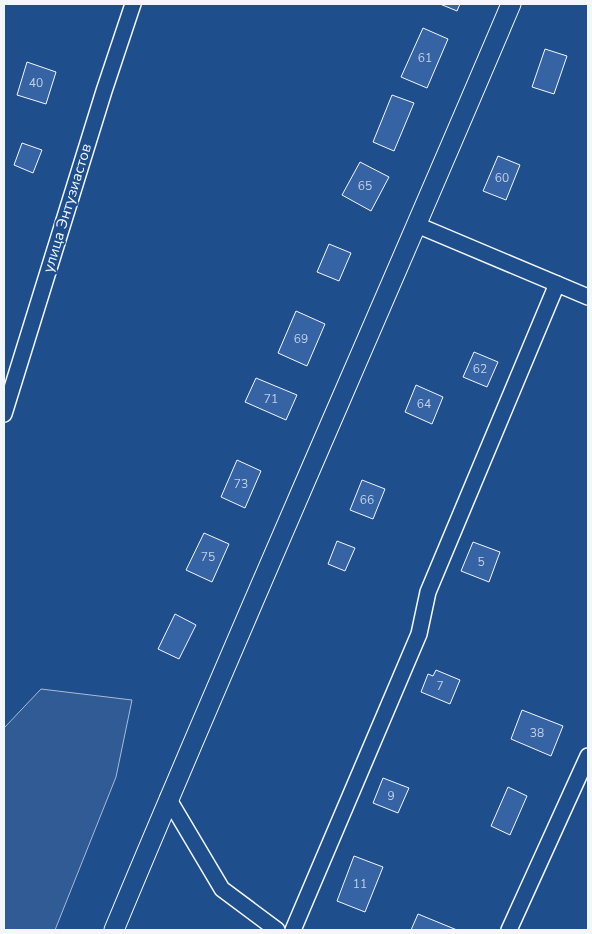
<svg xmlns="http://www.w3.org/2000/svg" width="592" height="934" viewBox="0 0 592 934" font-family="'Nunito Sans',sans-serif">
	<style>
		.built { fill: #305b95; stroke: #a8bbd7 }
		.building { fill: #3563a3; stroke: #f2f6ff }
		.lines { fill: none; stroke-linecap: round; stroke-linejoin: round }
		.minor-casing { stroke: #f2f6ff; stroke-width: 18 }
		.tertiary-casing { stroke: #f2f6ff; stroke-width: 21 }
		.minor { stroke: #1f4e8c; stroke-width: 15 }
		.tertiary { stroke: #1f4e8c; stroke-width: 19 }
		.labels { text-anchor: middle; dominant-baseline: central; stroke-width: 4; stroke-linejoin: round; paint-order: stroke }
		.number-label { font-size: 12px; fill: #c3d1e8 }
		.street-label { font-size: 15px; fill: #f2f6ff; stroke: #1f4e8c }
	</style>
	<rect width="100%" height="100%" fill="#1f4e8c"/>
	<path class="built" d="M41,689L132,700L116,777L55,930H4V728Z"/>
	<g class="building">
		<path d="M440,4H460L457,11Z"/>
		<path d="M423,28L448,39L427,88L401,77Z"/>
		<path d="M545,49L567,56L554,94L532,87Z"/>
		<path d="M27,62L56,72L46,104L17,95Z"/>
		<path d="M392,95L414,103L394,151L373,142Z"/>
		<path d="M22,143L42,150L33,173L14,165Z"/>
		<path d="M498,156L520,165L506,200L483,191Z"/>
		<path d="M360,162L389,177L371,211L342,195Z"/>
		<path d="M329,244L351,253L339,281L317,272Z"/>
		<path d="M296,311L325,324L307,366L278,353Z"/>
		<path d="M474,352L498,362L487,387L463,377Z"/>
		<path d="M256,378L297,395L286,420L245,402Z"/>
		<path d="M416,385L443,397L432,424L405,412Z"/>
		<path d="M237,460L261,471L245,508L221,497Z"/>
		<path d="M362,480L385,489L373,519L350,510Z"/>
		<path d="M204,533L229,544L212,582L186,570Z"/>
		<path d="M337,541L355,548L345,571L328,564Z"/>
		<path d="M473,542L500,552L489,582L461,571Z"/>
		<path d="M175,614L196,625L179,659L158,649Z"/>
		<path d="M436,670L460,680L450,704L421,692L428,674L433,676Z"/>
		<path d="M522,710L563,726L551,756L511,739Z"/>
		<path d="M383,778L409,788L398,813L373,803Z"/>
		<path d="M508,787L527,796L510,835L491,826Z"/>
		<path d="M354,856L383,867L365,912L337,901Z"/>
		<path d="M418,914L457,930H411Z"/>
	</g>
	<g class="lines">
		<g class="minor-casing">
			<g id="minor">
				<path d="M417,225L588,297"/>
				<path d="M4,414L104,91L133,4"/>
				<path d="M168,798L222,889L277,930"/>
				<path d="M293,930L419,634L428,592L557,284"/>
				<path d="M509,930L588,756"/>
			</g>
		</g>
		<g class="tertiary-casing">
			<path id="tertiary" d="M114,930C243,620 380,313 511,4"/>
		</g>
		<use href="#minor" class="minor"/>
		<use href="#tertiary" class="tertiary"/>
	</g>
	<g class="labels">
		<g class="number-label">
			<text x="425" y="58">61</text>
			<text x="36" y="83">40</text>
			<text x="502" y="178">60</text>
			<text x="365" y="186">65</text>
			<text x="301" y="339">69</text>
			<text x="480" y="369">62</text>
			<text x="271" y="399">71</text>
			<text x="424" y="404">64</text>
			<text x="241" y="484">73</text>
			<text x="367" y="500">66</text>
			<text x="208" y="557">75</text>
			<text x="481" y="562">5</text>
			<text x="440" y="686">7</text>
			<text x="537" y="733">38</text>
			<text x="391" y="796">9</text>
			<text x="360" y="884">11</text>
		</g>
		<g class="street-label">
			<text transform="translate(67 208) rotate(-73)">улица Энтузиастов</text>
		</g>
	</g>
	<rect width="592" height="934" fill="none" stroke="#f2f6ff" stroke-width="10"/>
</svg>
